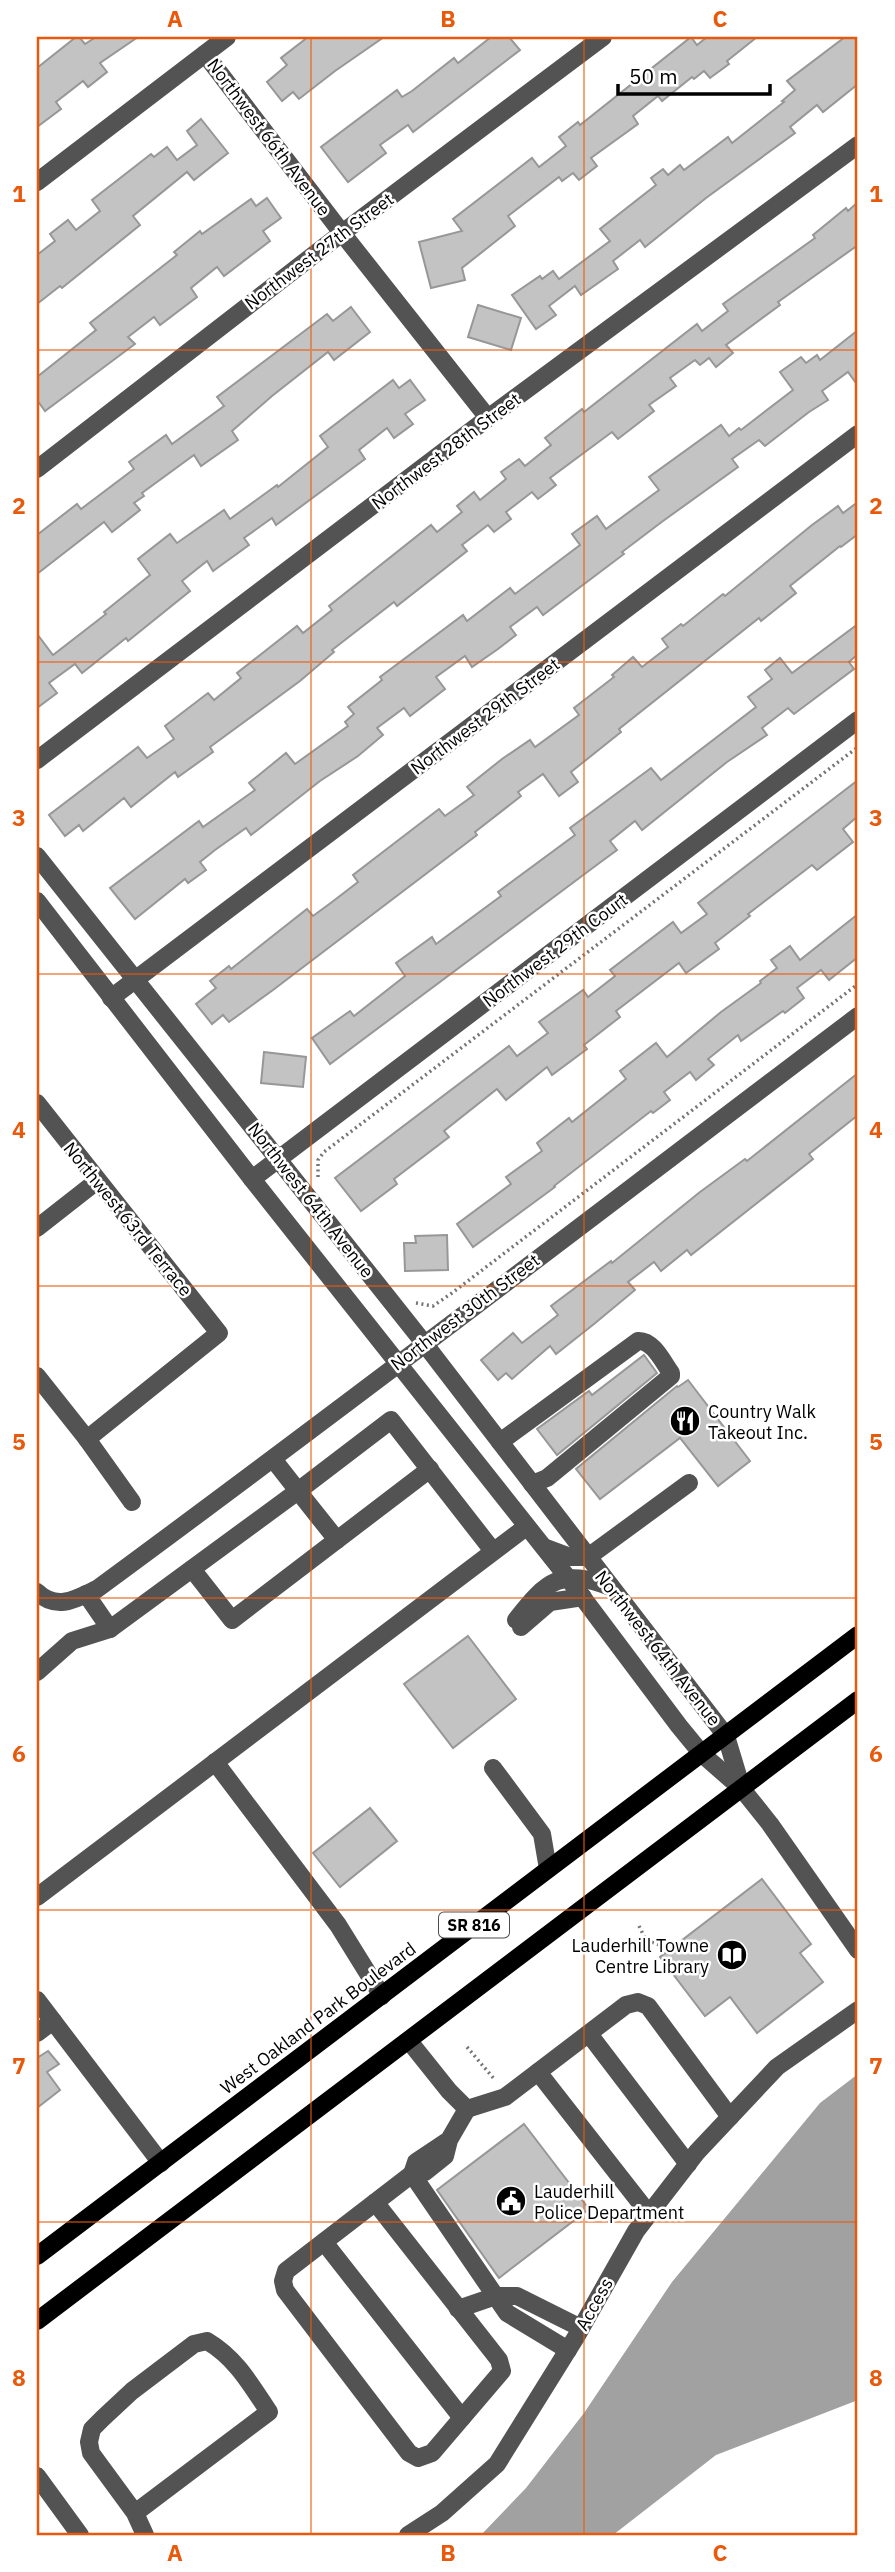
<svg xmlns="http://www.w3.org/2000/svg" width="895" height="2572" viewBox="0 0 895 2572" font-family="'IBM Plex Sans',sans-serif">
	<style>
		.water { fill: #a1a1a1 }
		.building { fill: #c3c3c3; stroke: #979797; stroke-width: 2 }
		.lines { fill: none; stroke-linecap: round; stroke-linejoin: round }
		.path { stroke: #757575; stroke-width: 3.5; stroke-dasharray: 2 3.5; stroke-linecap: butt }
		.minor { stroke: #535353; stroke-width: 18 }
		.major { stroke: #000; stroke-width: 18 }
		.grid { fill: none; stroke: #e8590c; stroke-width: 2; stroke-opacity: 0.55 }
		.labels { text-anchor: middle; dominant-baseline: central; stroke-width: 5; stroke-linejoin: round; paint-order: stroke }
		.shield { fill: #fff; stroke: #4c4c4c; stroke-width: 2 }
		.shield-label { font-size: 16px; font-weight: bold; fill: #000 }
		.street-label { font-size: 18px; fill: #000; stroke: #fff }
		.poi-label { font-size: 18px; fill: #000; stroke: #fff; text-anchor: start }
		.neatline { fill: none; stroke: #e8590c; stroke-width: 2.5 }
		.grid-label { font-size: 23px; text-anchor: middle; font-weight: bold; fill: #e8590c }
	</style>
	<rect width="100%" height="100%" fill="#fff"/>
	<path class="water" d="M858,2074V2400L716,2455L613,2535H481L526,2488L584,2413L672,2282L820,2103Z"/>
	<g class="building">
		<path d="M76,37H79L85,44L96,37H138L100,63L107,72L88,87L83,81L56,102L61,109L37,127V68Z"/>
		<path d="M308,37H384L335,71L299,99L293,92L282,101L267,82L287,65L281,58Z"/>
		<path d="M491,37H509L520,50L413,132L408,125L380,145L386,153L348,182L321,147L397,90L402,97L412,91L454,58L458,63Z"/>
		<path d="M691,37L697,45L707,37H757L727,61L729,64L710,78L704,71L694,79L692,77L662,101L658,96L633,116L638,124L591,158L597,166L579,180L573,173L562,181L559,177L508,216L515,226L462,268L465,280L431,288L419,242L462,231L453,219L532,158L539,167L566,146L559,137L578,122L580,125Z"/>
		<path d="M845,37H858V84L823,112L817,105L790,127L795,133L706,198L645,247L640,240L613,261L618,269L581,295L575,286L549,306L556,315L536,329L512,295L540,276L542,279L553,271L559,279L610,241L600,229L656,185L651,178L663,169L668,175L680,165L684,170L728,137L732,143L784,102L782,101L795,90L787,81Z"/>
		<path d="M201,119L228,153L194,180L187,172L133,216L140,225L62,288L60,286L37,304V255L55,241L50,234L68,220L76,230L100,211L92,200L151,154L154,157L167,147L177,160L197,145L187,131Z"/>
		<path d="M267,198L281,218L263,231L270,241L224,276L217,267L191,288L197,297L160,325L154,317L128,337L135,344L45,411L37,400V377L96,330L90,323L177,255L174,252L200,231L202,234L251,199L256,206Z"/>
		<path d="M858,202V245L778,302L780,305L726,345L733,353L716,367L709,358L700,365L695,360L670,378L676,386L649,405L654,411L618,439L612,432L550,478L556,485L538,499L532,492L506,512L511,519L494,532L488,525L462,545L467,551L397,606L394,602L332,650L334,652L300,681L210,747L213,752L178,777L175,772L131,807L124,798L83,831L79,825L65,836L49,815L138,747L147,758L174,739L165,726L208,693L214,700L241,678L237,673L297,626L303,633L332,610L329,606L431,525L437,532L462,512L457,506L474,492L480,500L506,479L501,472L519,459L525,466L551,445L545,438L582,409L584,412L697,324L702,331L728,311L723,304L815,238L813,235L846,208L848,211Z"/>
		<path d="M478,305L521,318L511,350L468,337Z"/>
		<path d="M351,307L370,332L334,360L328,352L272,396L232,431L238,440L201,466L194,455L142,493L144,496L134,503L140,510L112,532L104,522L37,574V535L77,504L81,509L134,469L129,462L166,435L172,444L224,406L217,397L327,314L333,321Z"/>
		<path d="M858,330V386L848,372L822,391L828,400L809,412L765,446L759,440L732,459L738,467L663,521L622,552L624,554L543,615L537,607L510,627L516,635L498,649L472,667L465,656L436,677L445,689L410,716L404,708L377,728L383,735L358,756L320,781L251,835L246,828L215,850L200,862L206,870L188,883L185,879L135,919L110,888L199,821L203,827L255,790L249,783L286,753L295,764L348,726L345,722L354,714L348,707L382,680L380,677L463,615L467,621L510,588L515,594L580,545L572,534L597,516L606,529L659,490L649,477L721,425L729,436L739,428L741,430L793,390L780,372L801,357L806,363L817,355L820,360Z"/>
		<path d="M393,380L399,388L410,380L425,400L405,414L413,424L394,438L387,428L359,450L365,459L276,525L272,518L244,538L249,545L213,571L207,561L182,581L190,591L128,641L126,638L82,673L75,664L49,683L57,693L37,708V634L53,655L106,614L104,612L150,575L138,559L170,534L177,543L224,510L230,519L277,485L278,487L328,447L320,436Z"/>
		<path d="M858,502V534L841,547L840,546L790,586L796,593L761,621L759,618L619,729L621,732L571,772L578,782L559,796L543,774L518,792L521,796L475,832L477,835L273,990L229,1022L223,1015L212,1024L196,1004L216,988L210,981L229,966L231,969L307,909L313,916L332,902L358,882L353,875L422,822L439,809L445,816L474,795L467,787L502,759L530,740L535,747L579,715L574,708L614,677L612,675L633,657L642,667L668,647L662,639L681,624L683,626L723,594L725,596L812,525L838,506L843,513Z"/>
		<path d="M858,624V654L849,662L854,669L794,714L788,708L762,728L767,735L727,762L642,830L635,821L610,841L617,850L598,864L330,1064L312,1038L350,1011L354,1016L405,976L396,963L432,937L436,944L501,896L498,892L575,835L570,828L651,768L661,780L756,707L748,697L772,679L765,670L780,658L792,673Z"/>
		<path d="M858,780V816L843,829L853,842L817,870L812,865L748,914L750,916L715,943L719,949L686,973L679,963L616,1011L620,1017L584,1045L587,1049L552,1075L547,1067L506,1100L497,1089L444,1131L449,1137L394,1179L397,1184L361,1211L335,1178L509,1046L517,1056L548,1033L539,1022L583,990L588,997L615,976L610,970L673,922L681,933L707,914L698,903Z"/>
		<path d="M858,914V957L829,980L821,970L797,988L804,998L785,1013L783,1011L741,1041L738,1035L708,1059L714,1065L696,1080L690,1072L664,1092L670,1100L653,1113L651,1111L554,1186L555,1187L473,1247L457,1224L511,1184L506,1177L542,1151L537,1143L569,1118L572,1122L626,1079L620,1071L656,1043L667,1057L721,1012L761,983L760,981L777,968L771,960L790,946L800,960Z"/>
		<path d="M264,1052L306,1057L303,1087L261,1083Z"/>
		<path d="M858,1073V1115L809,1154L813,1159L691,1255L687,1250L661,1271L654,1262L628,1282L635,1290L594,1324L556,1354L550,1346L512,1379L506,1373L498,1380L481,1360L513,1333L522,1343L558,1315L551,1306L611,1261L612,1263L700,1192L745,1159L747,1161Z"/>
		<path d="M447,1235L448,1270L405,1271L404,1243H416L415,1236Z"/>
		<path d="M644,1355L657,1373L557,1455L537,1429L589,1391L592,1395Z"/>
		<path d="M688,1380L750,1461L718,1486L680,1438L600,1499L576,1469L677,1386L678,1387Z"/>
		<path d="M468,1636L516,1699L453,1748L404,1684Z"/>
		<path d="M370,1808L397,1841L340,1887L313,1853Z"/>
		<path d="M762,1879L811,1944L800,1953L823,1982L757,2033L730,1997L705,2016L660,1957Z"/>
		<path d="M48,2051L59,2064L47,2072L60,2090L37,2108V2058Z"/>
		<path d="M524,2124L589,2209L499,2278L437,2190Z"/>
	</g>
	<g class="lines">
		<g class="path">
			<path d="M318,1177V1160L324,1152L858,747"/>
			<path d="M416,1303L433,1306L452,1293L858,984"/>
			<path d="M639,1926L646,1940L665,1947L668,1951"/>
			<path d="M467,2047L495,2080"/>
		</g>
		<g class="minor">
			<path d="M205,54L342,233L488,418"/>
			<path d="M37,182L227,37"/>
			<path d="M37,469L342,233L603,37"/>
			<path d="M37,760L488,418L858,145"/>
			<path d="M37,856L424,1343L726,1736L742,1789"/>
			<path d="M37,901L252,1179L568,1578L679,1726L702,1754L742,1789L770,1824L858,1950"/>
			<path d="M111,998L858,434"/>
			<path d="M37,1103L219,1333L87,1439"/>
			<path d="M252,1179L858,720"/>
			<path d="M37,1228L97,1181"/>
			<path d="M37,1376L87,1439L132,1502"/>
			<path d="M500,1442L638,1341C653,1340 663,1362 671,1373V1376L547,1478L532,1484"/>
			<path d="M273,1459L298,1491L391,1420L493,1551"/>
			<path d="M546,1548L570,1557H588L689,1483"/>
			<path d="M192,1569L232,1620L430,1469"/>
			<path d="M37,1592C57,1611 76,1599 97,1589C353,1401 605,1207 858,1016"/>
			<path d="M86,1594L110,1629L298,1491L337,1540"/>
			<path d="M516,1620C547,1580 561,1568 611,1587"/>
			<path d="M521,1627L550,1602L583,1597"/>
			<path d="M37,1672L72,1641L110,1629"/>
			<path d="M215,1762L338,1925L382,1996"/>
			<path d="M493,1768L542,1834L548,1869"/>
			<path d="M37,1897L526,1527"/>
			<path d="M37,2000L161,2163"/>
			<path d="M37,2033L53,2021"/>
			<path d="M589,2034L688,2164"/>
			<path d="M409,2041L449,2091L467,2109L505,2097L626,2005L638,2002L648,2006L730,2117"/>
			<path d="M538,2072L649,2214"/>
			<path d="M449,2140L416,2162L412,2174L425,2172L445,2156L449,2140L467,2109"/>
			<path d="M375,2202L499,2360L502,2371L432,2453L418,2458L409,2453L285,2290L283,2281L286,2271L412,2174L507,2313L568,2350"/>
			<path d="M324,2242L462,2418"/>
			<path d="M458,2309L496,2296H517L581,2328"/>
			<path d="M37,2476L80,2535"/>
			<path d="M135,2513L269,2412C251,2385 236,2358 207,2341L194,2344L132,2391L103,2418L92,2429L89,2442L91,2453L135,2513L145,2535"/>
			<path d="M408,2535L442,2513L497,2464L576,2337L636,2231L697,2152L777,2067L858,2010"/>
		</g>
		<g class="major">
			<path d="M37,2256L858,1635"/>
			<path d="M37,2321L858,1700"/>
		</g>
	</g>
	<path class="grid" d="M311,37V2535M584,37V2535M37,350H858M37,662H858M37,974H858M37,1286H858M37,1598H858M37,1910H858M37,2222H858"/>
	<defs>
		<g id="restaurant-disc" transform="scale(1.575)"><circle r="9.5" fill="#000" stroke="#fff"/><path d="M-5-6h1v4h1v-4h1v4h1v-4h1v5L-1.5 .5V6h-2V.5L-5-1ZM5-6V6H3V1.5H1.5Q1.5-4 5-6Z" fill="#fff"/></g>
		<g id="library-disc" transform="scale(1.575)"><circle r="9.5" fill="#000" stroke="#fff"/><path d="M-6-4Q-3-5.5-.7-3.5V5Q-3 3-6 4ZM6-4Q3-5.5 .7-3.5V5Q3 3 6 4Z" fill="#fff"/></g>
		<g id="civic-disc" transform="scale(1.575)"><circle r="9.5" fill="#000" stroke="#fff"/><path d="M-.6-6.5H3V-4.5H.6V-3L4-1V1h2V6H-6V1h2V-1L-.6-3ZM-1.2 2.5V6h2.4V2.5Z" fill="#fff"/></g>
	</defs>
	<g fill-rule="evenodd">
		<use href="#restaurant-disc" x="685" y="1421"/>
		<use href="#library-disc" x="732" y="1955"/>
		<use href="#civic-disc" x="511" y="2201"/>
	</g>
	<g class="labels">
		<rect class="shield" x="439" y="1912.5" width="70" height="25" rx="5"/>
		<g class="shield-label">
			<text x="474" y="1925">SR 816</text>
		</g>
		<g class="street-label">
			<text transform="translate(269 137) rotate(53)">Northwest 66th Avenue</text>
			<text transform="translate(319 251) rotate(-37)">Northwest 27th Street</text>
			<text transform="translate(446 451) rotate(-37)">Northwest 28th Street</text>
			<text transform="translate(485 716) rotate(-37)">Northwest 29th Street</text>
			<text transform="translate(555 950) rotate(-37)">Northwest 29th Court</text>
			<text transform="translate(311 1200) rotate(52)">Northwest 64th Avenue</text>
			<text transform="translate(128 1219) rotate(51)">Northwest 63rd Terrace</text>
			<text transform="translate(465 1312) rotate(-37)">Northwest 30th Street</text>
			<text transform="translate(658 1648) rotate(52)">Northwest 64th Avenue</text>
			<text transform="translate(318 2018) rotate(-37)">West Oakland Park Boulevard</text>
			<text transform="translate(594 2304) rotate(-61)">Access</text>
		</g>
		<g class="poi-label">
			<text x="708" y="1411">Country Walk<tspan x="708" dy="21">Takeout Inc.</tspan></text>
			<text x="709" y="1945" text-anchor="end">Lauderhill Towne<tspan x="709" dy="21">Centre Library</tspan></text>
			<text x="534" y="2191">Lauderhill<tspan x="534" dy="21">Police Department</tspan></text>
		</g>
	</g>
	<rect width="895" height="2572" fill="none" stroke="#ffffff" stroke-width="77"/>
	<path d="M618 84v10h152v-10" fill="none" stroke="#000000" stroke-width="3.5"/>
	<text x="629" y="84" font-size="21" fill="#000000" stroke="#ffffff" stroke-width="5" paint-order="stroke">50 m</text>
	<rect x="38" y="38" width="818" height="2496" class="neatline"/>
	<g class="grid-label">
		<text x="175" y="27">A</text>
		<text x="448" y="27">B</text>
		<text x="720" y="27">C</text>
		<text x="19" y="202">1</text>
		<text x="876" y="202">1</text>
		<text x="19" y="514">2</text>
		<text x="876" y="514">2</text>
		<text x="19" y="826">3</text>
		<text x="876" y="826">3</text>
		<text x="19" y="1138">4</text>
		<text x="876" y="1138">4</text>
		<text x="19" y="1450">5</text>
		<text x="876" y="1450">5</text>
		<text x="19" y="1762">6</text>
		<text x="876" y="1762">6</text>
		<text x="19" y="2074">7</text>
		<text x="876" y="2074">7</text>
		<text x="19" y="2386">8</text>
		<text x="876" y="2386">8</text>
		<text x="175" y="2561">A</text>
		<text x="448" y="2561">B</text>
		<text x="720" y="2561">C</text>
	</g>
</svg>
